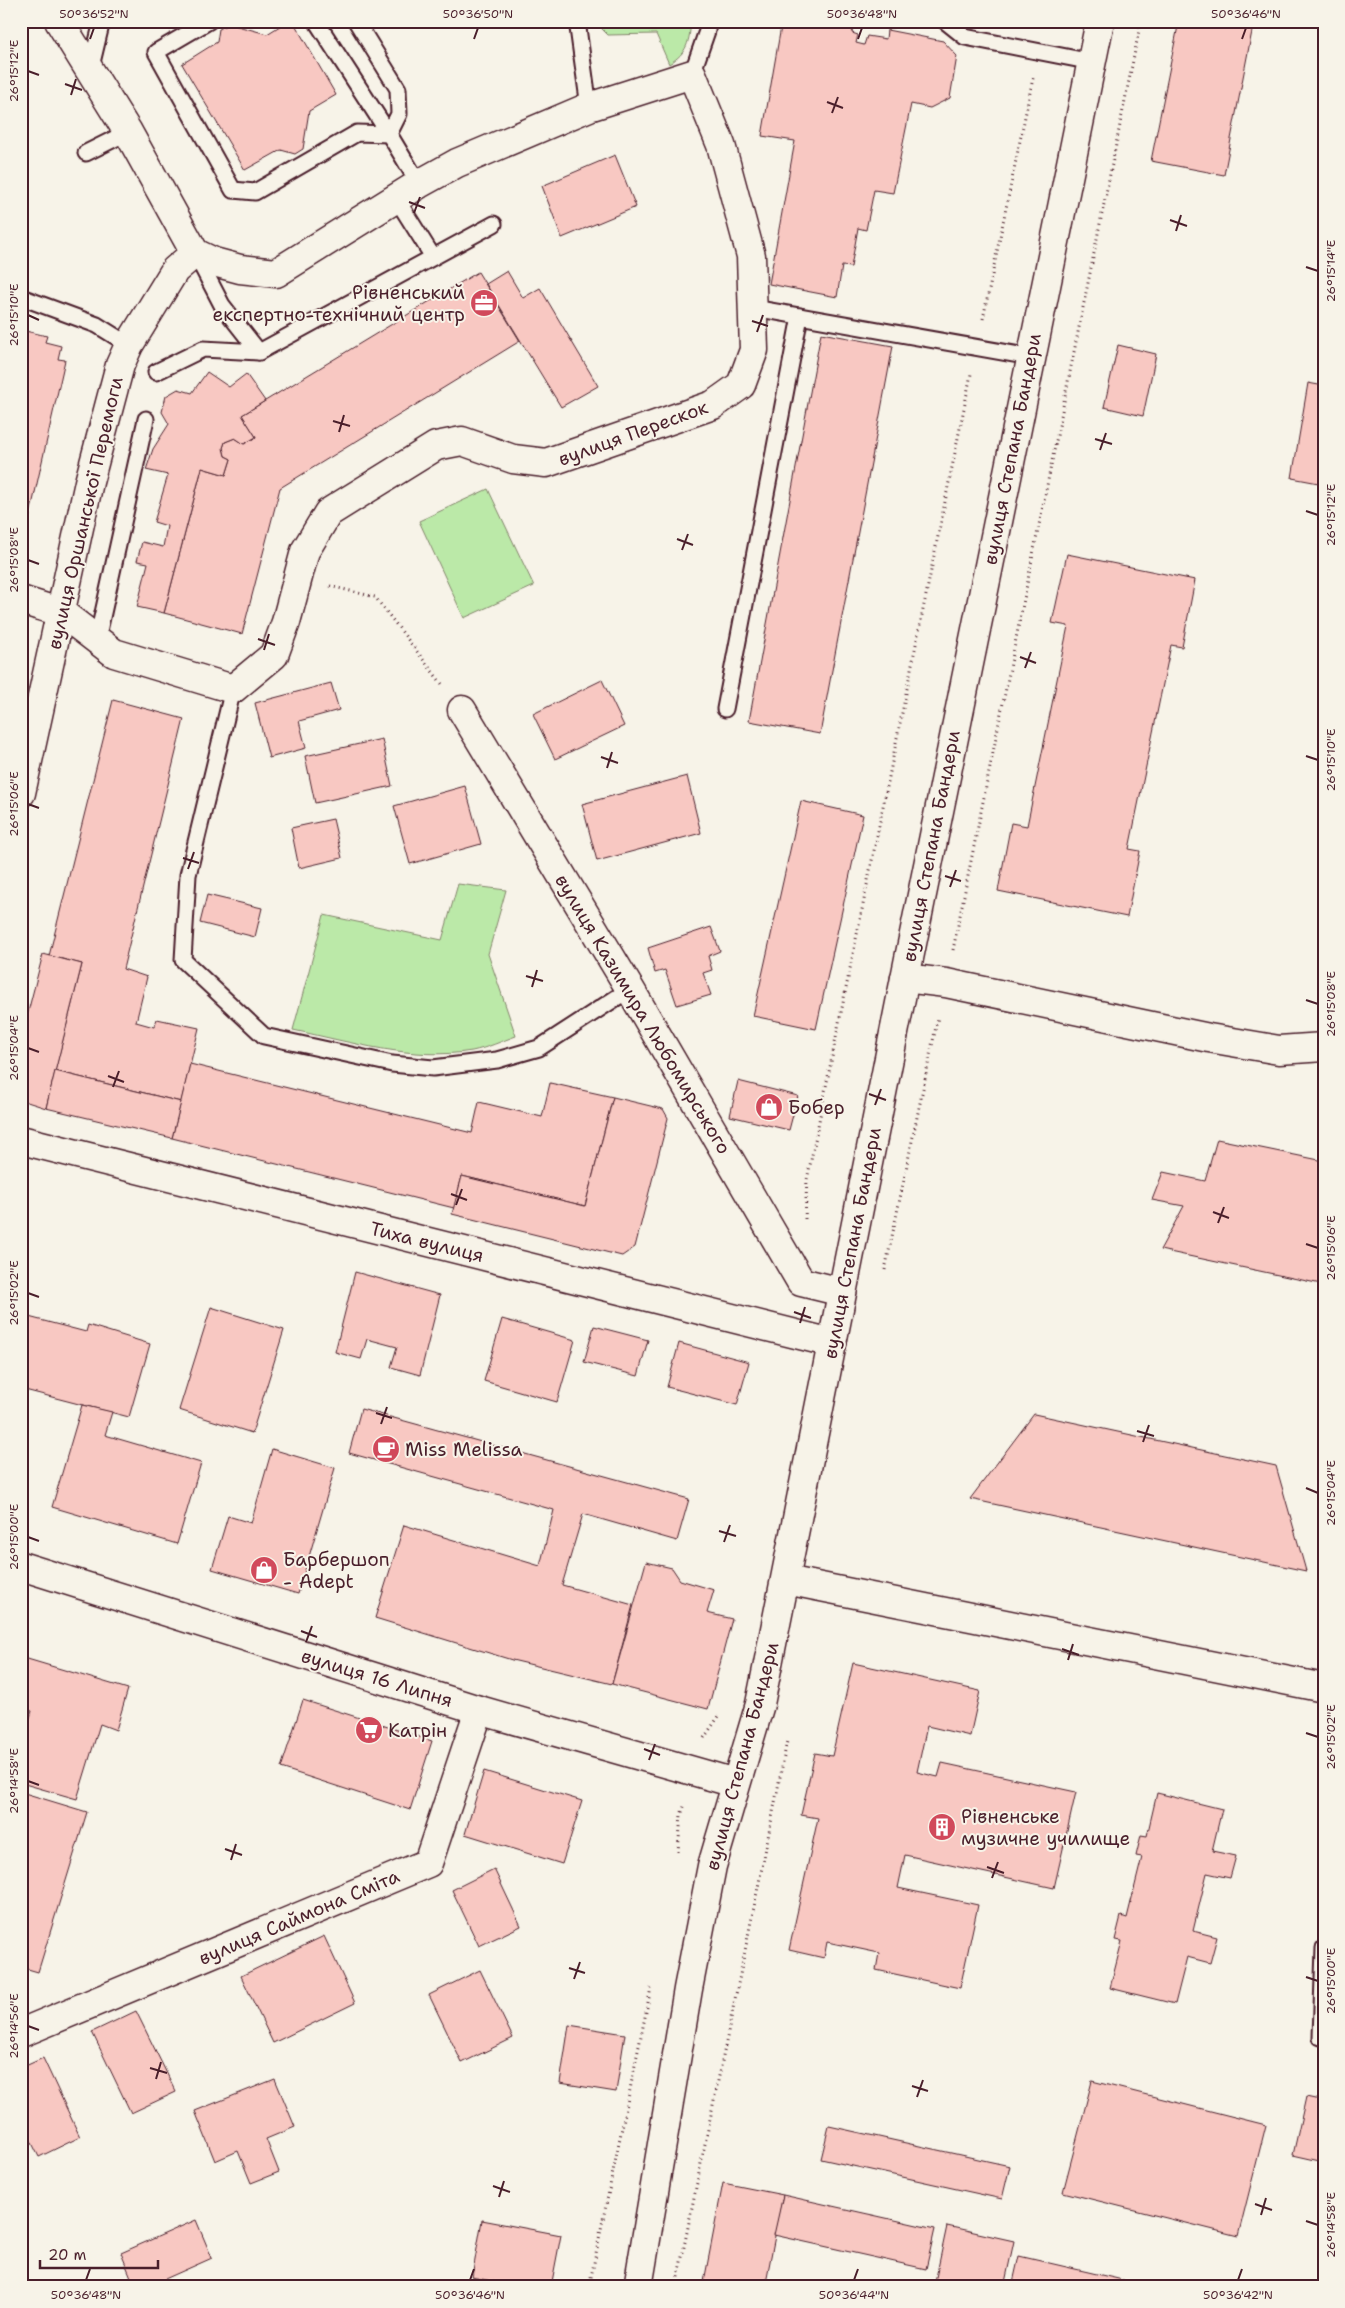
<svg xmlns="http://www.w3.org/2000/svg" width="1345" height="2308" viewBox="0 0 1345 2308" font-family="'Shantell Sans',sans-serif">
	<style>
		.green { fill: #bbe9a8; stroke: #82846a }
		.building { fill: #f8c8c2; stroke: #4a1f2b }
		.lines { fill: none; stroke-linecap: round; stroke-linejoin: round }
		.lane-casing { stroke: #4a1f2b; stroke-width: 19 }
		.street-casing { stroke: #4a1f2b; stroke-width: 31 }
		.secondary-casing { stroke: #4a1f2b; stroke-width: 31 }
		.path { stroke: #4a1f2b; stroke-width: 3; stroke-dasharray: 1 4; stroke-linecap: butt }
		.lane { stroke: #f7f3e8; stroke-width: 15 }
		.street { stroke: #f7f3e8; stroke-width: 28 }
		.secondary { stroke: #f7f3e8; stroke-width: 28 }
		.ticks { fill: none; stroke: #4a1f2b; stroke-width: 2 }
		.labels { text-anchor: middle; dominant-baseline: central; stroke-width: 4; stroke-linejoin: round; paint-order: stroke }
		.poi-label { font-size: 19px; fill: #4a1f2b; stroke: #f7f3e8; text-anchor: start }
		.street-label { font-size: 19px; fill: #4a1f2b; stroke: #f7f3e8 }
		.neatline { fill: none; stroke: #4a1f2b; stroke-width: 2 }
		.ticks-label { font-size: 12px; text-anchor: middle; fill: #4a1f2b }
	</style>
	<rect width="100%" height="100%" fill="#f7f3e8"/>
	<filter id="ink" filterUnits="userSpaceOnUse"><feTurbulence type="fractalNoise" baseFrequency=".02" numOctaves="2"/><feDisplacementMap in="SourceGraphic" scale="10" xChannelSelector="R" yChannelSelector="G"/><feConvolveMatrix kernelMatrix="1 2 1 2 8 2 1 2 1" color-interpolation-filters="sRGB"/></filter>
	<g filter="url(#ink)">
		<g class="green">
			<path d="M600,21H691C689,42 688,52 669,64L656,34L608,35L602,29Z"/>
			<path d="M488,489L534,586L464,618L419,521Z"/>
			<path d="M458,884L506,890L488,954L516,1036C502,1041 487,1048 472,1051C412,1061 351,1042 293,1030L324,915L442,940Z"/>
		</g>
		<g class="building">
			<path d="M288,21H293L336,95L309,111L303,149L295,154L281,150L245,170L182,64L217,42L219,29L230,24L267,34Z"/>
			<path d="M782,21H855L852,33L858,35L856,43L864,45L867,36L886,39L887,30L943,41L957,56L950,98L930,108L911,104L893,193L874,190L866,230L858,228L851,267L842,266L837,297L769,284L795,141L762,136Z"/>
			<path d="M1179,21H1254L1224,175L1151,161Z"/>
			<path d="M615,155L636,207L562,238L542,186Z"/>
			<path d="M507,271L523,298L540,288L598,386L561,407L486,284Z"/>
			<path d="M478,272L520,341L280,488L242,634L164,613L202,468L226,475L231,459L225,456L223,448L225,442L235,438L244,444L256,437L242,415Z"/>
			<path d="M21,330L47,336L45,342L61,346L58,359L65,360L29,519L22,518L21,522Z"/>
			<path d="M821,333L893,346L820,734L749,721Z"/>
			<path d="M1118,345L1156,354L1143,416L1104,407Z"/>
			<path d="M207,372L229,387L246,374L265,401L242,415L256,437L244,444L235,438L225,442L223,448L225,456L231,459L226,475L202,468L164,613L137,607L148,563L137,561L142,542L163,547L167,526L154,522L168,475L146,470L153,449L169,424L162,412L166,396L178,389L192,393Z"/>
			<path d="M1308,383L1324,386V484L1292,478Z"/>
			<path d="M1067,554L1195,580L1182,647L1171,645L1129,849L1140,851L1127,917L998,891L1011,823L1027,826L1068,626L1052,623Z"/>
			<path d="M602,680L624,726L555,759L533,714Z"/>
			<path d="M331,683L339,710L299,721L306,748L269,758L255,703Z"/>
			<path d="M113,700L184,719L123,969L147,977L136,1022L154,1027L157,1019L199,1028L181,1102L55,1071L82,964L49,956Z"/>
			<path d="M382,739L392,786L315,803L305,756Z"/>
			<path d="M687,776L701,833L597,861L582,804Z"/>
			<path d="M465,786L481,844L410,864L394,806Z"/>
			<path d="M801,801L863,815L816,1029L753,1016Z"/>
			<path d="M333,819L342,858L299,868L291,828Z"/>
			<path d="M207,895L262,908L255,937L200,923Z"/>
			<path d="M711,927L720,951L708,956L712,970L703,973L711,995L677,1005L665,970L655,973L648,948Z"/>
			<path d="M43,954L82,964L46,1108L21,1100V1039Z"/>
			<path d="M190,1064L472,1133L479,1102L542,1117L550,1083L613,1097L585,1206L462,1176L454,1208L172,1138Z"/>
			<path d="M55,1071L181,1102L172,1138L46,1108Z"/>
			<path d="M738,1081L798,1096L789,1130L730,1116Z"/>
			<path d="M613,1097L663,1109L668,1118L635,1247L622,1256L452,1214L462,1176L585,1206Z"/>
			<path d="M1217,1139L1324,1161V1280L1321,1284L1160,1250L1184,1206L1152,1200L1163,1172L1205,1181Z"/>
			<path d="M355,1272L440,1295L420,1375L391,1367L397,1347L367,1339L361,1359L335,1352Z"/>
			<path d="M211,1307L284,1330L252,1433L179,1410Z"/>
			<path d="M21,1315L86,1332L88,1325L150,1344L129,1417L21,1389Z"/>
			<path d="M502,1319L575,1340L557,1402L484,1381Z"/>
			<path d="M594,1326L648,1340L638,1376L584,1362Z"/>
			<path d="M679,1343L749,1362L737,1405L667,1387Z"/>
			<path d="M82,1405L112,1412L105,1435L201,1463L177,1544L52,1507Z"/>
			<path d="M361,1409L689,1499L677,1541L583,1514L562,1585L633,1605L612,1684L512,1660L375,1618L404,1525L540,1566L554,1510L349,1453Z"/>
			<path d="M1034,1414L1276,1466L1306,1571L970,1499Z"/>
			<path d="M272,1449L335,1468L298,1594L212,1569L228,1516L251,1523Z"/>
			<path d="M646,1562L672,1568L680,1580L714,1590L707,1613L732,1619L708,1709L612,1684Z"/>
			<path d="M24,1658L128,1689L116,1730L100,1724L77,1799L21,1783V1747L32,1711L21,1708V1668Z"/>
			<path d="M853,1663L980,1691L970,1736L927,1726L917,1772L938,1777L942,1763L1076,1792L1054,1888L905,1855L898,1888L978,1905L960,1988L876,1970L879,1953L827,1942L824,1958L789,1950L818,1818L801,1815L815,1753L832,1756Z"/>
			<path d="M303,1700L432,1741L410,1810L281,1768Z"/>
			<path d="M484,1771L582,1801L562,1864L465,1834Z"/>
			<path d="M21,1792L87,1812L38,1972L21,1967Z"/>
			<path d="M1157,1793L1222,1809L1212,1851L1236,1856L1230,1878L1207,1873L1193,1931L1217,1937L1210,1963L1187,1957L1175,2004L1110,1988L1122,1941L1115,1940L1121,1916L1127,1918L1142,1857L1136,1856L1141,1835L1147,1836Z"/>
			<path d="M494,1869L521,1926L479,1946L452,1890Z"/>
			<path d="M324,1936L355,2003L273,2043L241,1976Z"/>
			<path d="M480,1970L513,2038L462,2063L429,1995Z"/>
			<path d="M136,2011L176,2092L131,2113L92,2032Z"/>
			<path d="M569,2025L625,2034L616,2092L560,2083Z"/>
			<path d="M43,2058L80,2137L39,2157L30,2139L21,2143V2068Z"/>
			<path d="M275,2079L295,2127L266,2139L279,2172L251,2183L238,2151L215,2161L195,2111Z"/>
			<path d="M1092,2081L1266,2125L1238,2236L1063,2192Z"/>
			<path d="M1306,2097L1324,2101V2162L1293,2155Z"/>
			<path d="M829,2126L1010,2166L1002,2199L821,2159Z"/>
			<path d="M723,2183L783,2195L765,2287H703Z"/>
			<path d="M783,2195L935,2229L926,2269L774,2235Z"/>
			<path d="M196,2220L212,2258L147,2287H135L121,2253Z"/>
			<path d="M482,2220L561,2235L551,2287H521L472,2277Z"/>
			<path d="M947,2226L1014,2241L1004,2287H934Z"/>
			<path d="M1019,2256L1153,2287H1012Z"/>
		</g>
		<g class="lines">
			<g class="lane-casing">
				<g id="lane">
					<path d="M209,21L156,52L233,190L255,192L357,133L389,134"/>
					<path d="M316,21L389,134"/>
					<path d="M356,21L398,89L399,114L389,134L419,184"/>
					<path d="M577,21L589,107"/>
					<path d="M945,21L965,37L1092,62"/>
					<path d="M90,71L102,21"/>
					<path d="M692,74L707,31L708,21"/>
					<path d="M86,153L128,132"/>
					<path d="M396,198L433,257"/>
					<path d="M196,255L222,305L259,352"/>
					<path d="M21,297L97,325L129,345"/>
					<path d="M754,308L1031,357"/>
					<path d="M156,372L203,349L259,352L494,224"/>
					<path d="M97,640L146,419"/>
					<path d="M233,689L188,875L183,960L264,1036L392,1064L433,1068L497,1060L539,1048L630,989"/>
					<path d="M725,709L800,316"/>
					<path d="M1324,1948L1321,2037L1324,2038"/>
				</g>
			</g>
			<g class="street-casing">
				<g id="street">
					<path d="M59,21L128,132L195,253"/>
					<path d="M21,600L62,613L114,653L233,689L274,655L286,622L305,551L328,513L436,446L462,441L513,459L546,463L713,405L741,385L754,350L751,256L721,145L692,74L589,107L457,163L419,184L276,273L240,269L214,262L195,253"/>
					<path d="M462,710L630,989L801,1282L842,1292"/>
					<path d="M21,793L89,482L120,365L129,345L175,270L195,253"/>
					<path d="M905,978L946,983L1209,1038L1279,1050L1324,1047"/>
					<path d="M21,1140L832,1343"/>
					<path d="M21,1566L479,1710L735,1783"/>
					<path d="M786,1580L1324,1688"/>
					<path d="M21,2033L428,1863L479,1710"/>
				</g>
			</g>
			<g class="secondary-casing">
				<path id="secondary" d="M638,2287L688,1989L712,1866L760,1704L905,978L1100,21"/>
			</g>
			<g class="path">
				<path d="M983,319L1033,78"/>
				<path d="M330,586L375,597L442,684"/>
				<path d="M953,950L1141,21"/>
				<path d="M805,1219L807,1180L971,374"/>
				<path d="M885,1270L938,1017"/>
				<path d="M704,1738L719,1716"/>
				<path d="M678,1852L681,1815L685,1804"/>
				<path d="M589,2287L651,1988"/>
				<path d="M676,2287C712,2105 752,1923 787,1741"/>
			</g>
			<use href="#lane" class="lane"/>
			<use href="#street" class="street"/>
			<use href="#secondary" class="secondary"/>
		</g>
	</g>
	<path class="ticks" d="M90,39L94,28M474,39L478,28M858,39L862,28M1242,39L1246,28M28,71L39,75M65,84L82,90M71,95L76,79M827,102L843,108M832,113L838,97M409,202L425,208M414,213L420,197M1170,220L1187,226M1176,231L1181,215M1306,267L1318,271M28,315L39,320M752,321L768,326M757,332L763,315M333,421L350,426M339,432L344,415M1095,439L1112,444M1100,450L1106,433M1306,511L1318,515M677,539L693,545M682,550L688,534M28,560L39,564M258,639L275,645M264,650L269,634M1020,657L1036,663M1025,668L1031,652M1306,756L1318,760M601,757L618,763M607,768L612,752M28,804L39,808M183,858L199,863M188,869L194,852M945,876L961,881M950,887L956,870M526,976L543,981M532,987L537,970M1306,1000L1318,1004M28,1048L39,1052M108,1076L124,1082M113,1087L119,1071M869,1094L886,1100M875,1105L881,1089M451,1194L467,1200M456,1205L462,1189M1213,1212L1229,1218M1218,1223L1224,1207M1306,1244L1318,1248M28,1293L39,1297M794,1312L811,1318M800,1323L805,1307M376,1413L392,1418M381,1424L387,1407M1137,1431L1154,1436M1143,1442L1149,1425M1306,1488L1318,1493M719,1531L736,1536M28,1537L39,1541M724,1542L730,1525M301,1631L317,1637M306,1642L312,1626M1062,1649L1079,1655M1068,1660L1073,1644M1306,1733L1318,1737M644,1749L660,1755M649,1760L655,1744M28,1781L39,1785M225,1849L242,1855M231,1860L236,1844M987,1867L1004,1873M992,1878L998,1862M569,1968L585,1973M1306,1977L1318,1981M574,1979L580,1962M28,2026L39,2030M150,2068L167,2073M156,2079L161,2062M912,2086L928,2091M917,2097L923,2080M493,2186L510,2192M499,2197L504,2181M1255,2204L1272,2210M1261,2215L1266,2198M1306,2221L1318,2225M86,2280L90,2269M470,2280L474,2269M854,2280L858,2269M1238,2280L1242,2269"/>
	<defs>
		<g id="office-disc" transform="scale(1.4375)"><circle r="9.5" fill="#d1495b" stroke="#f7f3e8"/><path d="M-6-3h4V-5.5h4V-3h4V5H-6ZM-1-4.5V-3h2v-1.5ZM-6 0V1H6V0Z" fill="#fff"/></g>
		<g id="shop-disc" transform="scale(1.4375)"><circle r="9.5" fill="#d1495b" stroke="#f7f3e8"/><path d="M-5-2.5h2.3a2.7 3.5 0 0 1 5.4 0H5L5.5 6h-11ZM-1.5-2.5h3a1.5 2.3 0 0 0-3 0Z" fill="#fff"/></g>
		<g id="cafe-disc" transform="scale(1.4375)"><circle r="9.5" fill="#d1495b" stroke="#f7f3e8"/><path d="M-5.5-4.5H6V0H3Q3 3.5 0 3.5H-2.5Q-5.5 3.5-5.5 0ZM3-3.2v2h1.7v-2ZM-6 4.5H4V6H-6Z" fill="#fff"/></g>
		<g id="supermarket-disc" transform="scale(1.4375)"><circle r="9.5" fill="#d1495b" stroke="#f7f3e8"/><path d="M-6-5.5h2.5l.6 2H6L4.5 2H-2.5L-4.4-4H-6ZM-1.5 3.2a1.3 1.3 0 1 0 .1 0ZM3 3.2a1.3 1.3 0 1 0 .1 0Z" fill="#fff"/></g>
		<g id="building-disc" transform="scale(1.4375)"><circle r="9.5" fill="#d1495b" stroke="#f7f3e8"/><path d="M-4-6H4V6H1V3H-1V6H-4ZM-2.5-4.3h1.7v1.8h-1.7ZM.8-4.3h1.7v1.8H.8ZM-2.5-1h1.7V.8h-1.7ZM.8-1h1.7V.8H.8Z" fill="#fff"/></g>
	</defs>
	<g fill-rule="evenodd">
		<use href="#office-disc" x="484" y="303"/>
		<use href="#shop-disc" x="769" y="1107"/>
		<use href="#cafe-disc" x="386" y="1449"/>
		<use href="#shop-disc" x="264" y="1570"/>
		<use href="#supermarket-disc" x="369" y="1730"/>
		<use href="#building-disc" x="942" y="1827"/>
	</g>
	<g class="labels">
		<g class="poi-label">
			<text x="465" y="292" text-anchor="end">Рівненський<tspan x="465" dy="22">експертно-технічний центр</tspan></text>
			<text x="788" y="1107">Бобер</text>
			<text x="405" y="1449">Miss Melissa</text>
			<text x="283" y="1559">Барбершоп<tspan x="283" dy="22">- Adept</tspan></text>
			<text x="388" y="1730">Катрін</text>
			<text x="961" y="1816">Рівненське<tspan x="961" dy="22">музичне училище</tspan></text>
		</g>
		<g class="street-label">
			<text transform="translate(633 433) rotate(-20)">вулиця Перескок</text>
			<text transform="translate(1012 449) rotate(-79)">вулиця Степана Бандери</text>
			<text transform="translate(85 513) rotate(-77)">вулиця Оршанської Перемоги</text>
			<text transform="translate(931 846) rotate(-79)">вулиця Степана Бандери</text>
			<text transform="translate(643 1014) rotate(59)">вулиця Казимира Любомирського</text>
			<text transform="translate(427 1242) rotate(14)">Тиха вулиця</text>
			<text transform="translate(852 1243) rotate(-79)">вулиця Степана Бандери</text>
			<text transform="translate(377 1678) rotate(17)">вулиця 16 Липня</text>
			<text transform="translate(742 1756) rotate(-75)">вулиця Степана Бандери</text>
			<text transform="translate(299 1917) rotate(-23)">вулиця Саймона Сміта</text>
		</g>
	</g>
	<rect width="1345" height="2308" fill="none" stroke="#f7f3e8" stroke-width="55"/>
	<path d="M40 2260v8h118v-8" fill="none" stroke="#4a1f2b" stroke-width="2.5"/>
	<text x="48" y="2260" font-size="15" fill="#4a1f2b" stroke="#f7f3e8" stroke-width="4" paint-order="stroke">20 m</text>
	<rect x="28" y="28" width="1290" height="2252" class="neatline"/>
	<g class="ticks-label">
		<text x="94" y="18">50°36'52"N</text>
		<text x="478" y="18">50°36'50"N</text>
		<text x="862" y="18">50°36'48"N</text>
		<text x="1246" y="18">50°36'46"N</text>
		<text transform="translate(14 71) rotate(-90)" y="4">26°15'12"E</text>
		<text transform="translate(1331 271) rotate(-90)" y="4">26°15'14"E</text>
		<text transform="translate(14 315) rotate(-90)" y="4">26°15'10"E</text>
		<text transform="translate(1331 515) rotate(-90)" y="4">26°15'12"E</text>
		<text transform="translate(14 560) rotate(-90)" y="4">26°15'08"E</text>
		<text transform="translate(1331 760) rotate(-90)" y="4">26°15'10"E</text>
		<text transform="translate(14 804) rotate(-90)" y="4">26°15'06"E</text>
		<text transform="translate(1331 1004) rotate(-90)" y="4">26°15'08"E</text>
		<text transform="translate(14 1048) rotate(-90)" y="4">26°15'04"E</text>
		<text transform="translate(1331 1248) rotate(-90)" y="4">26°15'06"E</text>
		<text transform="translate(14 1293) rotate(-90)" y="4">26°15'02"E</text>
		<text transform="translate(1331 1493) rotate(-90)" y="4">26°15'04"E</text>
		<text transform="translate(14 1537) rotate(-90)" y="4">26°15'00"E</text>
		<text transform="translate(1331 1737) rotate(-90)" y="4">26°15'02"E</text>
		<text transform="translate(14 1781) rotate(-90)" y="4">26°14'58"E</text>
		<text transform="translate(1331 1981) rotate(-90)" y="4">26°15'00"E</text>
		<text transform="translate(14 2026) rotate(-90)" y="4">26°14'56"E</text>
		<text transform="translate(1331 2225) rotate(-90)" y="4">26°14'58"E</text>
		<text x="86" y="2299">50°36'48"N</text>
		<text x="470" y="2299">50°36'46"N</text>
		<text x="854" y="2299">50°36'44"N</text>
		<text x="1238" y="2299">50°36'42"N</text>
	</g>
</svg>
